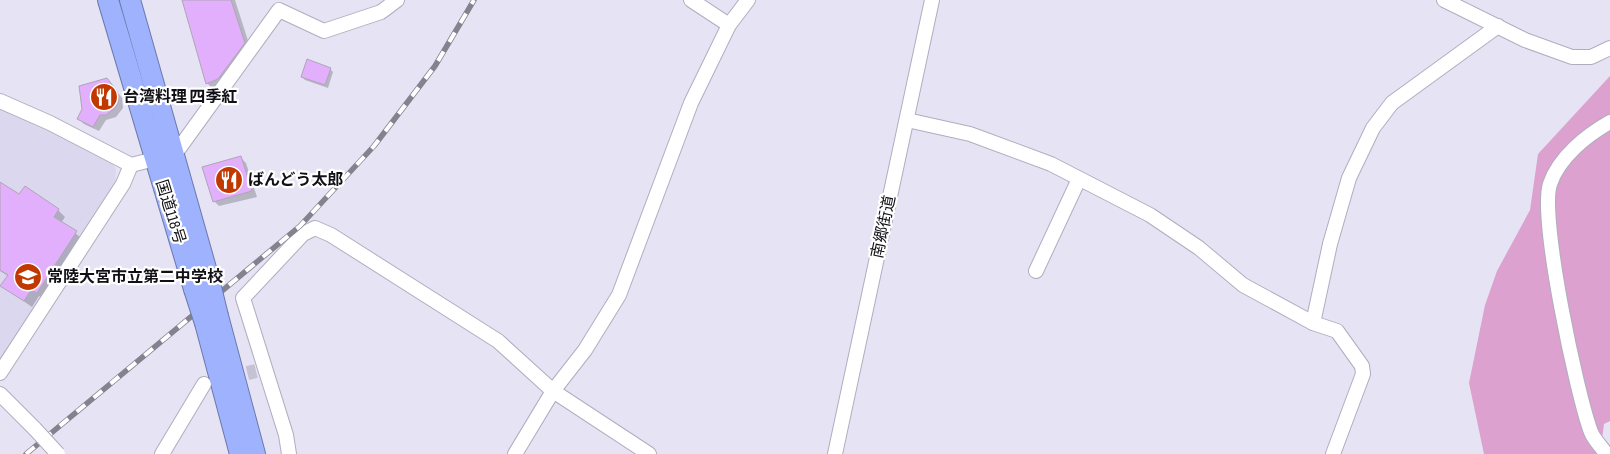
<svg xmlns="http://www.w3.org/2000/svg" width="1610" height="454" viewBox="0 0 1610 454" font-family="'Sofia Sans Condensed','Noto Sans JP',sans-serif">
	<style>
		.built { fill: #dbd7ef }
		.green { fill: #dca1cf }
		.shadow { fill: #0003 }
		.building { fill: #e1affb; stroke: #afa6b5 }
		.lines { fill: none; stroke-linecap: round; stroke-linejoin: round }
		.minor-tunnel { stroke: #c5c3d3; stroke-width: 14; stroke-dasharray: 14 7; stroke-linecap: butt }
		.minor-casing { stroke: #b0aebe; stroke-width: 16 }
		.highway-casing { stroke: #6d79ac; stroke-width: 22 }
		.minor { stroke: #fff; stroke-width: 14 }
		.highway { stroke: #9eb2fd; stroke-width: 20 }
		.rail-casing { stroke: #83828e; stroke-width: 5.5 }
		.rail { stroke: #fff; stroke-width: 4; stroke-dasharray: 11; stroke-linecap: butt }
		.minor-bridge-casing { stroke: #b0aebe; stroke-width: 16; stroke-linecap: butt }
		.highway-bridge-casing { stroke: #6d79ac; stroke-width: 22; stroke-linecap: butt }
		.minor-bridge { stroke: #fff; stroke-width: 14 }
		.highway-bridge { stroke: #9eb2fd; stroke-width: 20 }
		.labels { text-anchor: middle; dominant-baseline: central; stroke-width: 4.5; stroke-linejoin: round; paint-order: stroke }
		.poi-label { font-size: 16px; font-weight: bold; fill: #111016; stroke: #fff; text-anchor: start }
		.street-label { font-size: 16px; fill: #111016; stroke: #fff }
	</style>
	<rect width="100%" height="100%" fill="#e5e3f4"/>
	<path class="built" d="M0,108L109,159L116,169L115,186L0,362Z"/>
	<path class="green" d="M1610,76V421L1604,424L1600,454H1484L1469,383L1485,305L1497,271L1530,210L1538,154Z"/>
	<g class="shadow">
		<path d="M183,0H235L251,50L214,90L207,83Z"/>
		<path d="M330,69L333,72L328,88L305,80L302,77Z"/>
		<path d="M107,79L122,98L123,108L116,117L106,120L99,131L84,124L79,119Z"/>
		<path d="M240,157L246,163L257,197L219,206L214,201Z"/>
		<path d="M0,183L20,196L58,210L65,217L61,223L83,239L44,299L39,296L32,307L2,286L8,276L0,271Z"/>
	</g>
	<g class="building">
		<path d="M182,0H231L245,43L218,79L206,84Z"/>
		<path d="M307,59L331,68L325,85L301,77Z"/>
		<path d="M107,78L117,91L118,103L115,108L106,115H100L93,127L77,119L82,109L79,86Z"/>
		<path d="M241,156L252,191L213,202L202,167Z"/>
		<path d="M0,182L19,194L25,186L59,209L54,217L77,231L37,293L31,290L24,301L0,286L8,275L0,270Z"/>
	</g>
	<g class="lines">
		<path class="minor-tunnel" d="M227,378L256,371"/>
		<g class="minor-casing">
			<g id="minor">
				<path d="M691,0L729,25"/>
				<path d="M1444,0L1525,40L1572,57H1591L1610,48"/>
				<path d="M0,101L50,123L131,165L175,154L279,10L324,31L381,12L397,0"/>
				<path d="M907,120L970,134L1051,164L1150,215L1199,248L1243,285L1313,323L1337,331L1362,366L1363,374L1333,454"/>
				<path d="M1036,271L1079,179"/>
				<path d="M1313,323L1330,244L1349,178L1373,128L1392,103L1498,26"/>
				<path d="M0,373L123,184L131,165"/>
				<path d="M0,394L35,429"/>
				<path d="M162,454L204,384"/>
				<path d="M289,454L286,435L243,298L303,234L315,228L331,235L498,341L553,391L649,454"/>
				<path d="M515,454L553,391L585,350L619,295L691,103L729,25L748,0"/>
				<path d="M835,454L932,0"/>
				<path d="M1606,454C1602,447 1594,440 1591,432C1577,395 1539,217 1550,184C1559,157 1587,135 1610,122"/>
			</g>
		</g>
		<g class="highway-casing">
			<g id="highway">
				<path d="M108,0L194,289"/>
				<path d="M130,0L209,279"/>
				<path d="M218,316L255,454"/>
				<path d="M205,323L240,454"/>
			</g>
		</g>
		<use href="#minor" class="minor"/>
		<use href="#highway" class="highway"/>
		<g class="rail-casing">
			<path id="rail" d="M26,454L300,226L374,146L435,66L474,0"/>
		</g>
		<use href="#rail" class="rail"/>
		<g class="minor-bridge-casing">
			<path id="minor-bridge" d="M35,429L58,454"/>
		</g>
		<g class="highway-bridge-casing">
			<g id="highway-bridge">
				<path d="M209,279L218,316"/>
				<path d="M194,289L205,323"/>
			</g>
		</g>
		<use href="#minor-bridge" class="minor-bridge"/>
		<use href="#highway-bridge" class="highway-bridge"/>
	</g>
	<defs>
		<g id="restaurant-disc" transform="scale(1.4375)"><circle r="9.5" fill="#c13900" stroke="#fff"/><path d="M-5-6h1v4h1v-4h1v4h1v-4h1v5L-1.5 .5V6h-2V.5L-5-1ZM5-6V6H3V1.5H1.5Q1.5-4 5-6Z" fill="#fff"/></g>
		<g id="school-disc" transform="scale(1.4375)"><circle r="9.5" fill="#c13900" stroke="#fff"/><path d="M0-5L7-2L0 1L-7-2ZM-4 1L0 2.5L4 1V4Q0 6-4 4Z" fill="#fff"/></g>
	</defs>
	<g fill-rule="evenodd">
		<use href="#restaurant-disc" x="104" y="97"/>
		<use href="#restaurant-disc" x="229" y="180"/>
		<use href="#school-disc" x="28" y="277"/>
	</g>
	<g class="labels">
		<g class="poi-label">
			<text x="123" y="97">台湾料理 四季紅</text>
			<text x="248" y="180">ばんどう太郎</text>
			<text x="47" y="277">常陸大宮市立第二中学校</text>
		</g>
		<g class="street-label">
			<text transform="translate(170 212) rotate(73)">国道118号</text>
			<text transform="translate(884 227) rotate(-78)">南郷街道</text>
		</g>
	</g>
</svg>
